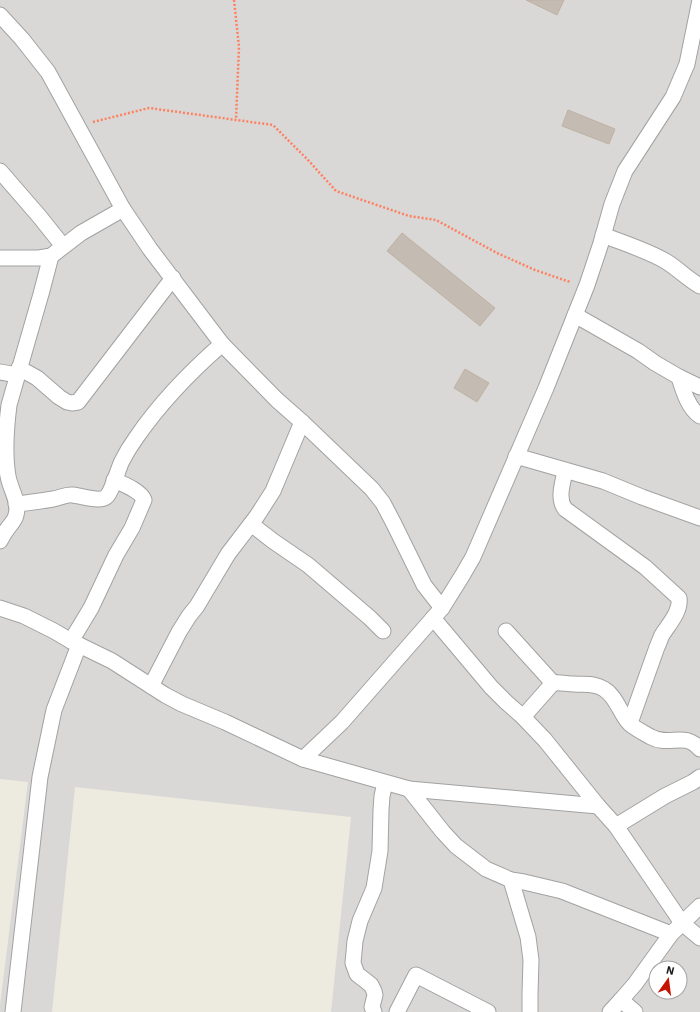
<svg xmlns="http://www.w3.org/2000/svg" width="700" height="1012" viewBox="0 0 700 1012" font-family="'IBM Plex Sans',sans-serif">
	<style>
		.residential { fill: #d9d8d7; fill-rule: evenodd }
		.building { fill: #c4bcb3; stroke: #bfb1a1 }
		.lines { fill: none; stroke-linecap: round; stroke-linejoin: round }
		.minor-casing { stroke: #a2a2a2; stroke-width: 17 }
		.path { stroke: #fe805f; stroke-width: 2.5; stroke-dasharray: 2 2; stroke-linecap: butt }
		.minor { stroke: #fff; stroke-width: 15 }
	</style>
	<rect width="100%" height="100%" fill="#edeadf"/>
	<path class="residential" d="M0,0H700V1012H331L351,817L75,787L52,1012H0V1005L28,782L0,779ZM656,968H680V992H656Z"/>
	<g class="building">
		<path d="M526,0H564L557,15Z"/>
		<path d="M568,110L615,129L609,144L562,126Z"/>
		<path d="M402,233L495,308L480,326L387,251Z"/>
		<path d="M465,369L489,383L477,402L454,388Z"/>
	</g>
	<g class="lines">
		<g class="minor-casing">
			<g id="minor">
				<path d="M0,15L22,39L48,72L123,209L150,249L222,344L277,400L302,422L372,489L383,503L394,524L424,585L442,608"/>
				<path d="M0,171L39,216L63,246"/>
				<path d="M603,235C623,243 649,251 667,262C678,269 688,279 700,286"/>
				<path d="M0,258H39L51,256L81,233L123,209"/>
				<path d="M575,315L638,351L655,363L679,377L700,387"/>
				<path d="M19,368L37,378L59,397L67,402L72,403L78,402L173,278"/>
				<path d="M0,372L17,375"/>
				<path d="M679,377C683,390 688,408 700,416"/>
				<path d="M516,456L603,481L642,497L700,518"/>
				<path d="M565,471C563,483 557,498 565,509L645,567L679,598C681,611 669,624 662,635C660,639 659,643 657,647L630,723"/>
				<path d="M16,504C28,503 41,501 53,499C60,498 66,494 73,495C81,496 100,502 106,497C112,492 118,469 122,461C126,453 131,445 136,438C160,403 190,372 222,344"/>
				<path d="M251,524L273,541L308,565L370,618L383,631"/>
				<path d="M0,541C2,537 5,532 8,528C11,524 15,520 16,515C20,502 10,489 8,476C4,453 6,429 9,405L41,294L51,256"/>
				<path d="M0,608L24,616L54,631L71,641L112,661L165,695L182,704L225,722L303,759L409,789L598,806"/>
				<path d="M433,618L491,687L506,702L523,717L545,740L598,806L616,826L682,923L700,938"/>
				<path d="M506,631L553,683C560,682 567,684 574,684C585,685 595,683 604,689C617,697 620,714 630,724C636,729 644,733 651,737C670,747 684,731 700,749"/>
				<path d="M71,641L91,608L116,555L132,528L144,500C141,491 123,484 114,480"/>
				<path d="M151,686L179,632L189,616L197,606L228,554L257,516L273,491L302,422"/>
				<path d="M523,717L553,683"/>
				<path d="M303,759L342,722L442,608L462,576L473,557L546,388L587,285L601,243L612,204L625,171L673,97L687,64L700,0"/>
				<path d="M409,789L443,832L456,846L486,869L511,880L524,882L562,891L671,934"/>
				<path d="M616,826L665,796L693,782L700,777"/>
				<path d="M511,880L528,937L531,960L530,994V1012"/>
				<path d="M621,1000L635,1012"/>
				<path d="M13,1012L40,777L54,710L79,645"/>
				<path d="M374,1012L372,1007L375,995L374,991L371,985L357,974L353,963L355,941L360,921L374,888L380,851L381,810L382,796L385,783"/>
				<path d="M397,1012L416,975L488,1012"/>
				<path d="M610,1012L621,1000L635,984L671,934L700,906"/>
			</g>
		</g>
		<g class="path">
			<path d="M234,0L239,47L236,119"/>
			<path d="M93,122L149,108L273,125L308,160L336,191L409,216L436,220L497,253L535,270L570,282"/>
		</g>
		<use href="#minor" class="minor"/>
	</g>
	<g transform="translate(668 980) rotate(14)"><circle r="19" fill="#ffffff" stroke="#a4a4a4"/>
	<path d="M0-3L7 15L0 10L-7 15Z" fill="#c51500"/>
	<text y="-6" font-size="11" font-weight="bold" text-anchor="middle" fill="#1b1b1b">N</text>
	</g>
</svg>
